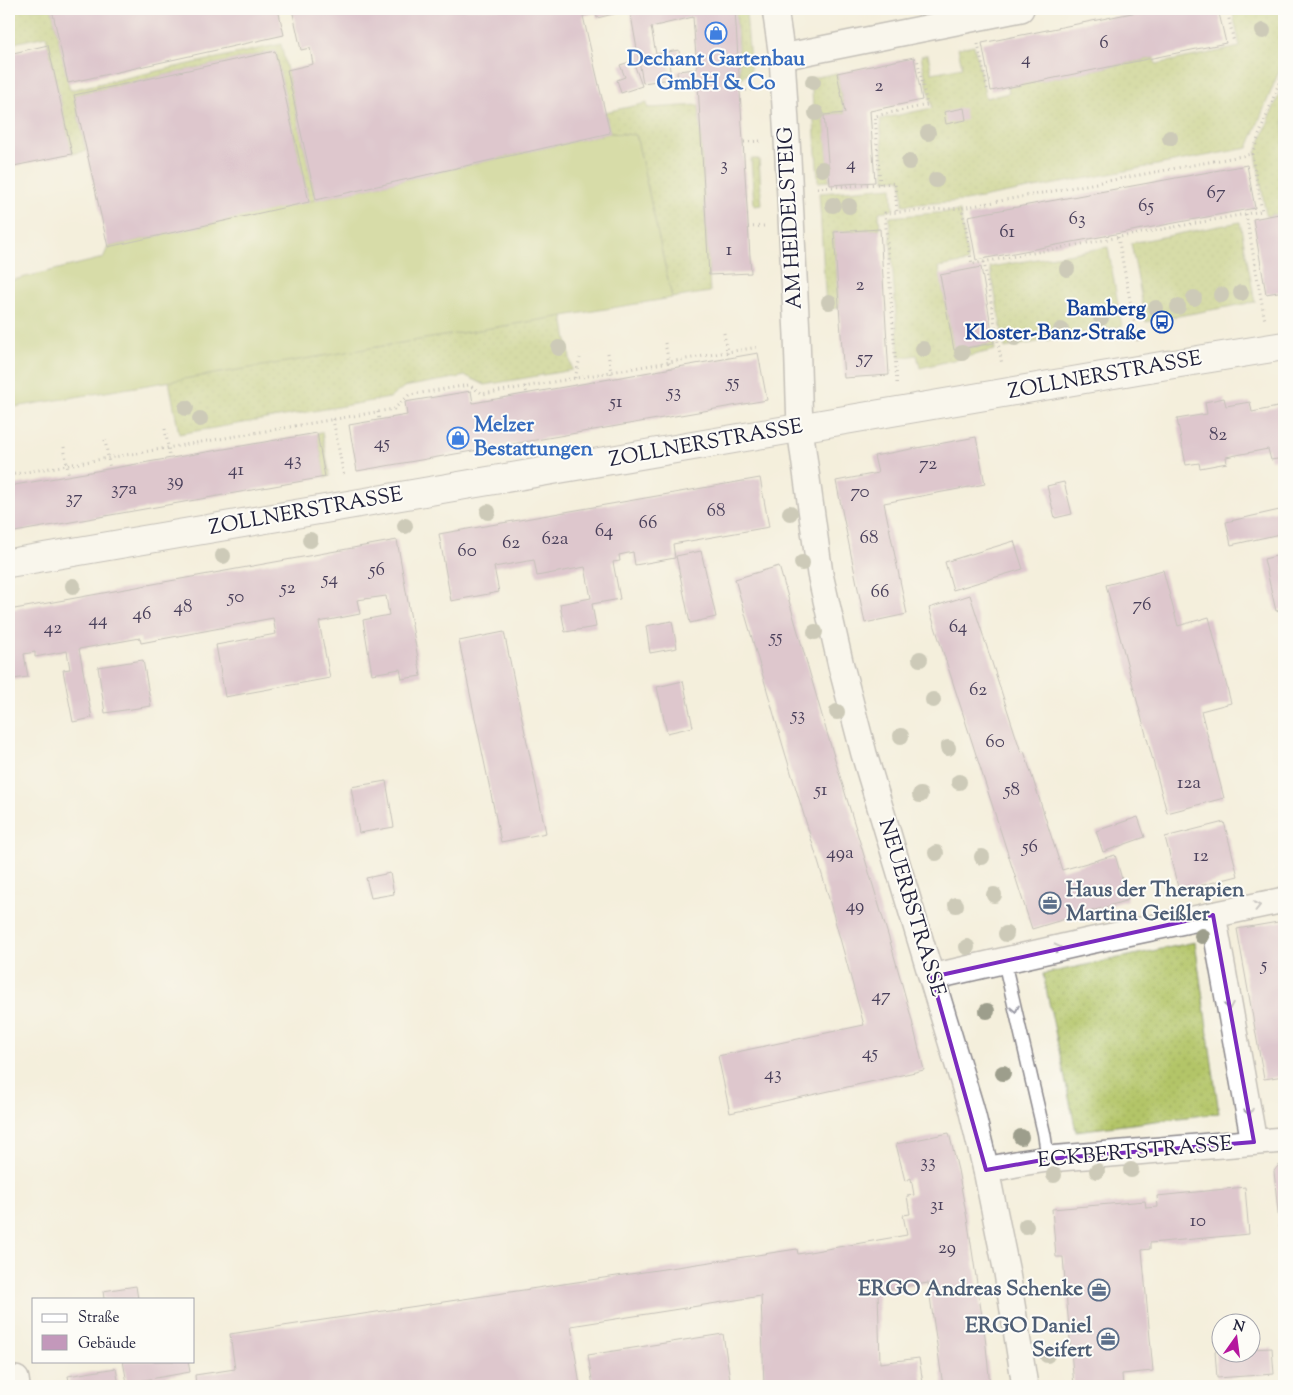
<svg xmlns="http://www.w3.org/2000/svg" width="1293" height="1395" viewBox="0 0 1293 1395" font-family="'Sorts Mill Goudy',serif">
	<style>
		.grass { fill: url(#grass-dots); stroke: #6a7452 }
		.garden { fill: #b3c568; stroke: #6a7452 }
		.building { fill: #c398bb }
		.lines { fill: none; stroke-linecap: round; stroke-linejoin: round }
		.service-casing { stroke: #8b888c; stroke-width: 15 }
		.minor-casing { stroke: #8b888c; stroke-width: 28 }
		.tertiary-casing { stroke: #8b888c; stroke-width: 30 }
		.path { stroke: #8b888c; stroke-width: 3; stroke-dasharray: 1 4; stroke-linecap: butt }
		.service { stroke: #fff; stroke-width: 12 }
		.minor { stroke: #fff; stroke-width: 25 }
		.tertiary { stroke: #fff; stroke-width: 28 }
		.tree { fill: #9d9e8c }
		.oneway { stroke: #9c9ca7 }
		.marked { fill: none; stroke: #7b2cbf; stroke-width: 4; stroke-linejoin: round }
		.labels { text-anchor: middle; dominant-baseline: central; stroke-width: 4; stroke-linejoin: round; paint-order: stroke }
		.number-label { font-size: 19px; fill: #4a405b }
		.shop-label { font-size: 21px; font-weight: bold; fill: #366cbe; stroke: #fdfcf7 }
		.street-label { font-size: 21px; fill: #22223b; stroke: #fdfcf7 }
		.transit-label { font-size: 21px; font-weight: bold; fill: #164399; stroke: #fdfcf7; text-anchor: end }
		.service-label { font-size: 21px; font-weight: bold; fill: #4e5e75; stroke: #fdfcf7; text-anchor: end }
	</style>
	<defs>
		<pattern id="grass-dots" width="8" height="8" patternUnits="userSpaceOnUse" patternTransform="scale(1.25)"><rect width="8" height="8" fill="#b3c568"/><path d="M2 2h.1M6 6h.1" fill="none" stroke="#9aa95b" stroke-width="1.8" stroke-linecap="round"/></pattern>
	</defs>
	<rect width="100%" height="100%" fill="#fdfcf7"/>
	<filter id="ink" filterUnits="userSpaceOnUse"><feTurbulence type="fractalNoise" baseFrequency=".02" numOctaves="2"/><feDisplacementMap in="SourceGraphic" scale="10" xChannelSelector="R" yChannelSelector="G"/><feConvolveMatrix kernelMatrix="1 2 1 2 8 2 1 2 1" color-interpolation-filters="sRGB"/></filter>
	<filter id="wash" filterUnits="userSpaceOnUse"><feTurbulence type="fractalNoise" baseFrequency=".0096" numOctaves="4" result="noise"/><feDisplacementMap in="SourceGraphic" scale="20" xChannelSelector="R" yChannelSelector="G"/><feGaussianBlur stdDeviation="1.12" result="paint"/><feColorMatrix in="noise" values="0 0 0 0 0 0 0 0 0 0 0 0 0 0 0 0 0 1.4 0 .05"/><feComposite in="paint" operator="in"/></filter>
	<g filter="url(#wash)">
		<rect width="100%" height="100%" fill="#f4efdc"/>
		<g class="grass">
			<path d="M13,9H54L52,10L70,90L281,44L316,200L309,202L275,51L74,95L86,151L72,154L46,36L9,44V10Z"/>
			<path d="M1232,9H1284V59L1248,148L965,201L903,205L901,179L885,180L880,119L932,108L921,56L928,54L932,73L962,67L958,48L974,45L986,98L1009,93L1008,87L1154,58L1156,64L1240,47Z"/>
			<path d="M736,12H746L751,72L740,79Z"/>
			<path d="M837,73L845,113L824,115L830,181L818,182L811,78Z"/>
			<path d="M1284,81V213L1266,216L1256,153Z"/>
			<path d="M647,103L648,108L699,105L710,292L672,298L636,135L610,133L605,112Z"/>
			<path d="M751,159H759L762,205L754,206Z"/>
			<path d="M892,187L893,210L879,212L880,229L834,232L839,308L826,309L819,193Z"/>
			<path d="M960,211L968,262L939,267L954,350L994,343L995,350L920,368L917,355L899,358L889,217Z"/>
			<path d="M1240,222L1255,302L1146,322L1131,243Z"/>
			<path d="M1108,247L1122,326L1005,348L990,267Z"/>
			<path d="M563,316L572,370L485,385L466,376L404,387L390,398L179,434L169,381Z"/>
			<path d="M322,432L330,476L325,477L317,433Z"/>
			<path d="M1195,942L1219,1113L1076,1131L1043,974Z"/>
		</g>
		<path class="garden" d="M610,133L636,135L672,298L9,408V281L103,258L108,247Z"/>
		<g id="blocks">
			<g class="building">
				<path d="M52,9H278L284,35L68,83Z"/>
				<path d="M292,9H735L751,273L709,275L698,85L678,87L677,71L697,69L693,17L651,27L656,54L679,50L680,60L669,62L671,79L643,83L630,10L597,18L596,13L583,16L610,133L316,200L287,70L313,64L310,48L301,50Z"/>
				<path d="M1152,9H1218L1226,43L991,91L982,43Z"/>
				<path d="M48,45L72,154L9,167V54Z"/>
				<path d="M275,51L309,202L108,247L74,95Z"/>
				<path d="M914,57L922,100L870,111L875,182L830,185L824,115L845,113L837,73Z"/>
				<path d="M633,61L642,86L621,93L617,80L625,77L620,65Z"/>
				<path d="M964,108L966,120L946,124L944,112Z"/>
				<path d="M1247,165L1255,208L976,260L968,216Z"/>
				<path d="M1284,213V291L1266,294L1253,219Z"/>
				<path d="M880,229L889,375L844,378L834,232Z"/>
				<path d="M981,267L994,343L954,350L940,275Z"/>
				<path d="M758,353L767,400L357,471L349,425L407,415L405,402L471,391L473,403Z"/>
				<path d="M1284,392V458L1271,460L1268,449L1226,457L1227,463L1200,468L1199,463L1186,465L1177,419L1207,414L1205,402L1224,398L1226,406L1250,402L1252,412L1283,406L1281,393Z"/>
				<path d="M317,433L325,477L9,533V486Z"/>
				<path d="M976,437L985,484L884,503L907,614L865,623L836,481L878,473L874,456Z"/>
				<path d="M760,478L769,527L673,544L675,558L635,565L633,552L619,555L620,561L613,562L620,599L592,604L596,627L565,632L560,604L591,598L585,567L537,576L534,560L494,567L499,592L451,601L439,534Z"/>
				<path d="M1064,482L1072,514L1055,518L1047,486Z"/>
				<path d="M1284,509V533L1231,545L1226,522Z"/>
				<path d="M397,540L421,676L402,679L400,669L372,674L363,620L389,615L386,596L357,600L360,614L319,622L330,678L225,697L216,645L276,634L273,618L141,643L140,638L79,649L92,718L73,722L63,670L70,669L67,651L35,657V652L24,654L28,677L13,679L10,660H9V610Z"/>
				<path d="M1014,541L1023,569L953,590L945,562Z"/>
				<path d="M701,551L716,617L690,623L676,556Z"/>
				<path d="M1284,554V609L1276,611L1264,559Z"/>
				<path d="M779,566L827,733L891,945L910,1013L924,1070L730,1113L718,1056L864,1025L826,888L783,746L735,579Z"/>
				<path d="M1163,570L1178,626L1209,617L1231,703L1201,711L1224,798L1167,813L1106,585Z"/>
				<path d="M970,595L1021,752L1024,751L1062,870L1115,855L1128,900L1032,929L929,608Z"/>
				<path d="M672,621L677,648L650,653L646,626Z"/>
				<path d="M504,632L546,833L501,842L459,641Z"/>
				<path d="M143,660L151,706L105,713L98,667Z"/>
				<path d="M683,681L693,727L667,733L657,687Z"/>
				<path d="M386,781L394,827L359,833L351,787Z"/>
				<path d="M1138,817L1145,837L1103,852L1096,831Z"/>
				<path d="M1224,822L1238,876L1179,891L1165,837Z"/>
				<path d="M390,873L394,894L371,898L366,878Z"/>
				<path d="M1284,921V1076L1264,1079L1237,929Z"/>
				<path d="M949,1133L958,1170L968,1224L985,1336L990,1386H943L928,1283L878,1291L880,1363L919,1358L923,1383L894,1386H764L761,1296L571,1326L580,1386H196L195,1375L235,1369L230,1334L797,1249L798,1254L907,1235L903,1215L910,1214L907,1196L914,1195L911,1178L905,1181L896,1144Z"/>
				<path d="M1284,1165V1233L1280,1234L1274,1171L1278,1166Z"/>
				<path d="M1245,1187L1249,1234L1150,1243V1249L1142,1250L1153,1371L1122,1374L1123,1386H1074L1063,1257H1056L1052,1209L1145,1201L1146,1208L1158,1207L1157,1196Z"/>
				<path d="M136,1286L138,1299H104L103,1291Z"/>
				<path d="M723,1334L731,1386H593L588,1355Z"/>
				<path d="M1272,1348L1274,1374L1217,1378L1215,1351H1220V1352H1250V1349Z"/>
				<path d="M123,1361H188L190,1372L127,1383Z"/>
				<path d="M116,1368L119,1386H70L68,1376Z"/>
			</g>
		</g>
	</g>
	<g filter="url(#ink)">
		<use href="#blocks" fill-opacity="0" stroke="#8b888c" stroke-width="1"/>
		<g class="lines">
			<g class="service-casing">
				<path id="service" d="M1004,961L1044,1133L1048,1159"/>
			</g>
			<g class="minor-casing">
				<g id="minor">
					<path d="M775,9L782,57L787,139L797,335L800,428L820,574L841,666L864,754L971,1108L986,1170L1007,1273L1025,1386"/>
					<path d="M782,57L1021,9"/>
					<path d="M1213,915L1254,1142"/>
					<path d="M932,977L1089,941L1284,900"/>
					<path d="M986,1170L1021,1163L1048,1159L1284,1140"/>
					<path d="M16,1379L17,1386"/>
				</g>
			</g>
			<g class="tertiary-casing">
				<path id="tertiary" d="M9,563L1143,369L1284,346"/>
			</g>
			<g class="path">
				<path d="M1227,9L1234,43"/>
				<path d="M978,44L988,93"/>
				<path d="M741,91L757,89"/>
				<path d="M744,142L761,141"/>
				<path d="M1252,154L1262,211L972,264L962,208Z"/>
				<path d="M1252,154L1284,70"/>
				<path d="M880,184L875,116L927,105L917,58"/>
				<path d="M817,188L895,183L897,213"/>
				<path d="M1246,214L1265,321"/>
				<path d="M748,227L765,226"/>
				<path d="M1118,237L1138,342"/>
				<path d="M984,262L1002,365"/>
				<path d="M724,333L728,358"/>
				<path d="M665,343L670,368"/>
				<path d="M608,353L612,379"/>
				<path d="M575,378L580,358"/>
				<path d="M897,383L885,213L962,208"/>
				<path d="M525,386L527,394"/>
				<path d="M378,412L379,420"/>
				<path d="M333,419L344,477"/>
				<path d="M165,429L170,458"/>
				<path d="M105,440L110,469"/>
				<path d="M64,447L69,476"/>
				<path d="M9,475L394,409L409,395L469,385L483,394L727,352L759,347"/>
			</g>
			<use href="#service" class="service"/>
			<use href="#minor" class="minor"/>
			<use href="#tertiary" class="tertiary"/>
		</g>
		<g class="tree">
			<circle cx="1263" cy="31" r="8"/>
			<circle cx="813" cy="82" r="8"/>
			<circle cx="816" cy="113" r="8"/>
			<circle cx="928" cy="133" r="8"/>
			<circle cx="1170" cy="138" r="8"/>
			<circle cx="909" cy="162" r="8"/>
			<circle cx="822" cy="169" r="8"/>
			<circle cx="936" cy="180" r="8"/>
			<circle cx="833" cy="205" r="8"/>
			<circle cx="849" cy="206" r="8"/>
			<circle cx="1067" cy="269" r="8"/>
			<circle cx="1241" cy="293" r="8"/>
			<circle cx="1221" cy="295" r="8"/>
			<circle cx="1194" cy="298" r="8"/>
			<circle cx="829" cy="302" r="8"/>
			<circle cx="1178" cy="307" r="8"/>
			<circle cx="1156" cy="308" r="8"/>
			<circle cx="1101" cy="318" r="8"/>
			<circle cx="1061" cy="330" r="8"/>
			<circle cx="1015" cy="338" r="8"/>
			<circle cx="559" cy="348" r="8"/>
			<circle cx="923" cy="349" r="8"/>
			<circle cx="962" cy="353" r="8"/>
			<circle cx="186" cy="408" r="8"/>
			<circle cx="200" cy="419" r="8"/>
			<circle cx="488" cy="512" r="8"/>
			<circle cx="790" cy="513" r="8"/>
			<circle cx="405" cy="526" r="8"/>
			<circle cx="310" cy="540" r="8"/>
			<circle cx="223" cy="556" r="8"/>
			<circle cx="802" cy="563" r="8"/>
			<circle cx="73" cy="586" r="8"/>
			<circle cx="815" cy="632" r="8"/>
			<circle cx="920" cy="659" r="8"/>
			<circle cx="933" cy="700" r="8"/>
			<circle cx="837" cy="712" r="8"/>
			<circle cx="901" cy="736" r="8"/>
			<circle cx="948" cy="748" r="8"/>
			<circle cx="959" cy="782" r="8"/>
			<circle cx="920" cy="795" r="8"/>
			<circle cx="936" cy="853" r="8"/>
			<circle cx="982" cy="857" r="8"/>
			<circle cx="994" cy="895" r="8"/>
			<circle cx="956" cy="905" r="8"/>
			<circle cx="1006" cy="934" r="8"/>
			<circle cx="1202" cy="936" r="8"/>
			<circle cx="967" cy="947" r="8"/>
			<circle cx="987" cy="1011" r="8"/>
			<circle cx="1003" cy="1073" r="8"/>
			<circle cx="1021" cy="1137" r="8"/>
			<circle cx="1131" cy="1170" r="8"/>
			<circle cx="1097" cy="1171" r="8"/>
			<circle cx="1054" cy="1175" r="8"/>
			<circle cx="1026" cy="1226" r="8"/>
			<circle cx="1047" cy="1355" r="8"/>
		</g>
		<defs><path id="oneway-chevron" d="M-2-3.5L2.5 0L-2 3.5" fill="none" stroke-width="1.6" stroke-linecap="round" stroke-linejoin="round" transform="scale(1.25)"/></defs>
		<g class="oneway">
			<use href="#oneway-chevron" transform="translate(1257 906) rotate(-12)"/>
			<use href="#oneway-chevron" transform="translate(1058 948) rotate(-13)"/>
			<use href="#oneway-chevron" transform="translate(1229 1006) rotate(80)"/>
			<use href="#oneway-chevron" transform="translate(1015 1009) rotate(77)"/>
			<use href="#oneway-chevron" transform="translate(1249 1112) rotate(79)"/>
		</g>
	</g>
	<path d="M0 0H1293V1395H0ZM1213,915L1254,1142L1048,1159L986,1170L932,977Z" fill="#f4efdc" fill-opacity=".55" fill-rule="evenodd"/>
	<path class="marked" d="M1213,915L1254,1142L1048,1159L986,1170L932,977Z"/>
	<defs>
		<g id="shop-ring" transform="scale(1.125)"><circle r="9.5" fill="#fdfcf7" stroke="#3f7fe0" stroke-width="1.5"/><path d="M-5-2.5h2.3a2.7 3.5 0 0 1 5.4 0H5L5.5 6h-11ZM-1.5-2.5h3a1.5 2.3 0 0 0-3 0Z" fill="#3f7fe0"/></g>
		<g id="bus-ring" transform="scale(1.125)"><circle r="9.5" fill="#fdfcf7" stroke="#1a4fb4" stroke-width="1.5"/><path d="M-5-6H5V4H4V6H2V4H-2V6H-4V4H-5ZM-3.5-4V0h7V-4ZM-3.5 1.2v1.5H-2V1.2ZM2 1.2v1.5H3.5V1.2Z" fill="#1a4fb4"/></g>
		<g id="office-ring" transform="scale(1.125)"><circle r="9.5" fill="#fdfcf7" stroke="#5c6f8a" stroke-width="1.5"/><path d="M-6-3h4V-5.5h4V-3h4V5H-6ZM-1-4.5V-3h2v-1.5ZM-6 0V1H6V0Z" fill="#5c6f8a"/></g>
	</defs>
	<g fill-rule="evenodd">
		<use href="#shop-ring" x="716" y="33"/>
		<use href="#bus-ring" x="1162" y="322"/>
		<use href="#shop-ring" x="458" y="438"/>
		<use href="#office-ring" x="1050" y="903"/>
		<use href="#office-ring" x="1099" y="1290"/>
		<use href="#office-ring" x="1108" y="1339"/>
	</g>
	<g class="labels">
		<g class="number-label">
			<text x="1104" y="43">6</text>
			<text x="1026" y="59">4</text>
			<text x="879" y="86">2</text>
			<text x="851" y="164">4</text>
			<text x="724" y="165">3</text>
			<text x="1216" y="193">67</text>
			<text x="1146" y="206">65</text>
			<text x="1077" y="219">63</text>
			<text x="1007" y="232">61</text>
			<text x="729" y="250">1</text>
			<text x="860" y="285">2</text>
			<text x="865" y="358">57</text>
			<text x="733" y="382">55</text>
			<text x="674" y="392">53</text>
			<text x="616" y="402">51</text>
			<text x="1218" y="435">82</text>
			<text x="382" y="443">45</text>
			<text x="293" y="460">43</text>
			<text x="928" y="464">72</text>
			<text x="236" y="470">41</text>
			<text x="175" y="481">39</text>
			<text x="124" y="489">37a</text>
			<text x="860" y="492">70</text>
			<text x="74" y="498">37</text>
			<text x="716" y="511">68</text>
			<text x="648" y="523">66</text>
			<text x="604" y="531">64</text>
			<text x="869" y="538">68</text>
			<text x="555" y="539">62a</text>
			<text x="511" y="543">62</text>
			<text x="467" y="551">60</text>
			<text x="377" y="570">56</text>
			<text x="330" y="579">54</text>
			<text x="288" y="588">52</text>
			<text x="880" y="592">66</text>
			<text x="236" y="597">50</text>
			<text x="1142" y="605">76</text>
			<text x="183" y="607">48</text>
			<text x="142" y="614">46</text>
			<text x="98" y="620">44</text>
			<text x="958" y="627">64</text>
			<text x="53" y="628">42</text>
			<text x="776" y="637">55</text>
			<text x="978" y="690">62</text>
			<text x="798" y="715">53</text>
			<text x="995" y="742">60</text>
			<text x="1189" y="783">12a</text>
			<text x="821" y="790">51</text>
			<text x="1012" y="790">58</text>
			<text x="1030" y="847">56</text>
			<text x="840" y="853">49a</text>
			<text x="1201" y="856">12</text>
			<text x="855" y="906">49</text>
			<text x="1264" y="965">5</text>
			<text x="881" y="996">47</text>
			<text x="870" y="1053">45</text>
			<text x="773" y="1074">43</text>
			<text x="928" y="1162">33</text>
			<text x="937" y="1205">31</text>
			<text x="1198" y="1221">10</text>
			<text x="947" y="1248">29</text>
		</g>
		<g class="shop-label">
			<text x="716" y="60">Dechant Gartenbau<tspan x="716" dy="24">GmbH &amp; Co</tspan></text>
			<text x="474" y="426" text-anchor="start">Melzer<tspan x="474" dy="24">Bestattungen</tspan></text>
		</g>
		<g class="street-label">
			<text transform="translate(791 218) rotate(-93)">AM HEIDELSTEIG</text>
			<text transform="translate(1105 376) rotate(-10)">ZOLLNERSTRASSE</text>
			<text transform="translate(706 444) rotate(-10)">ZOLLNERSTRASSE</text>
			<text transform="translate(306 512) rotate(-10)">ZOLLNERSTRASSE</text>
			<text transform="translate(911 908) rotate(73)">NEUERBSTRASSE</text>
			<text transform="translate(1135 1153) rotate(-5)">ECKBERTSTRASSE</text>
		</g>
		<g class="transit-label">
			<text x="1146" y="310">Bamberg<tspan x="1146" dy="24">Kloster-Banz-Straße</tspan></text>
		</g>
		<g class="service-label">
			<text x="1066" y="891" text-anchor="start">Haus der Therapien<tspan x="1066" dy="24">Martina Geißler</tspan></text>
			<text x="1083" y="1290">ERGO Andreas Schenke</text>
			<text x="1092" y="1327">ERGO Daniel<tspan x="1092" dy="24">Seifert</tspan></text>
		</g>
	</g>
	<rect width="1293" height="1395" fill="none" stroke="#fdfcf7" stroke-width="30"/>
	<rect x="32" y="1298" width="162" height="65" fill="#fdfcf7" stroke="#a5a5ac"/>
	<rect x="42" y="1314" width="25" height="8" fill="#ffffff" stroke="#a5a5ac"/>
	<text x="78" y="1322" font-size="15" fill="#22223b">Straße</text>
	<rect x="42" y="1335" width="25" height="15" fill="#c398bb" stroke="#a5a5ac"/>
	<text x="78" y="1348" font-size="15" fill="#22223b">Gebäude</text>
	<g transform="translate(1236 1338) rotate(14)"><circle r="24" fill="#fdfcf7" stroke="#a5a5ac"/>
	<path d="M0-4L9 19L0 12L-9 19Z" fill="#b5179e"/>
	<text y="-8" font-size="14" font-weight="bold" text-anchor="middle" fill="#22223b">N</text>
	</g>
</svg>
